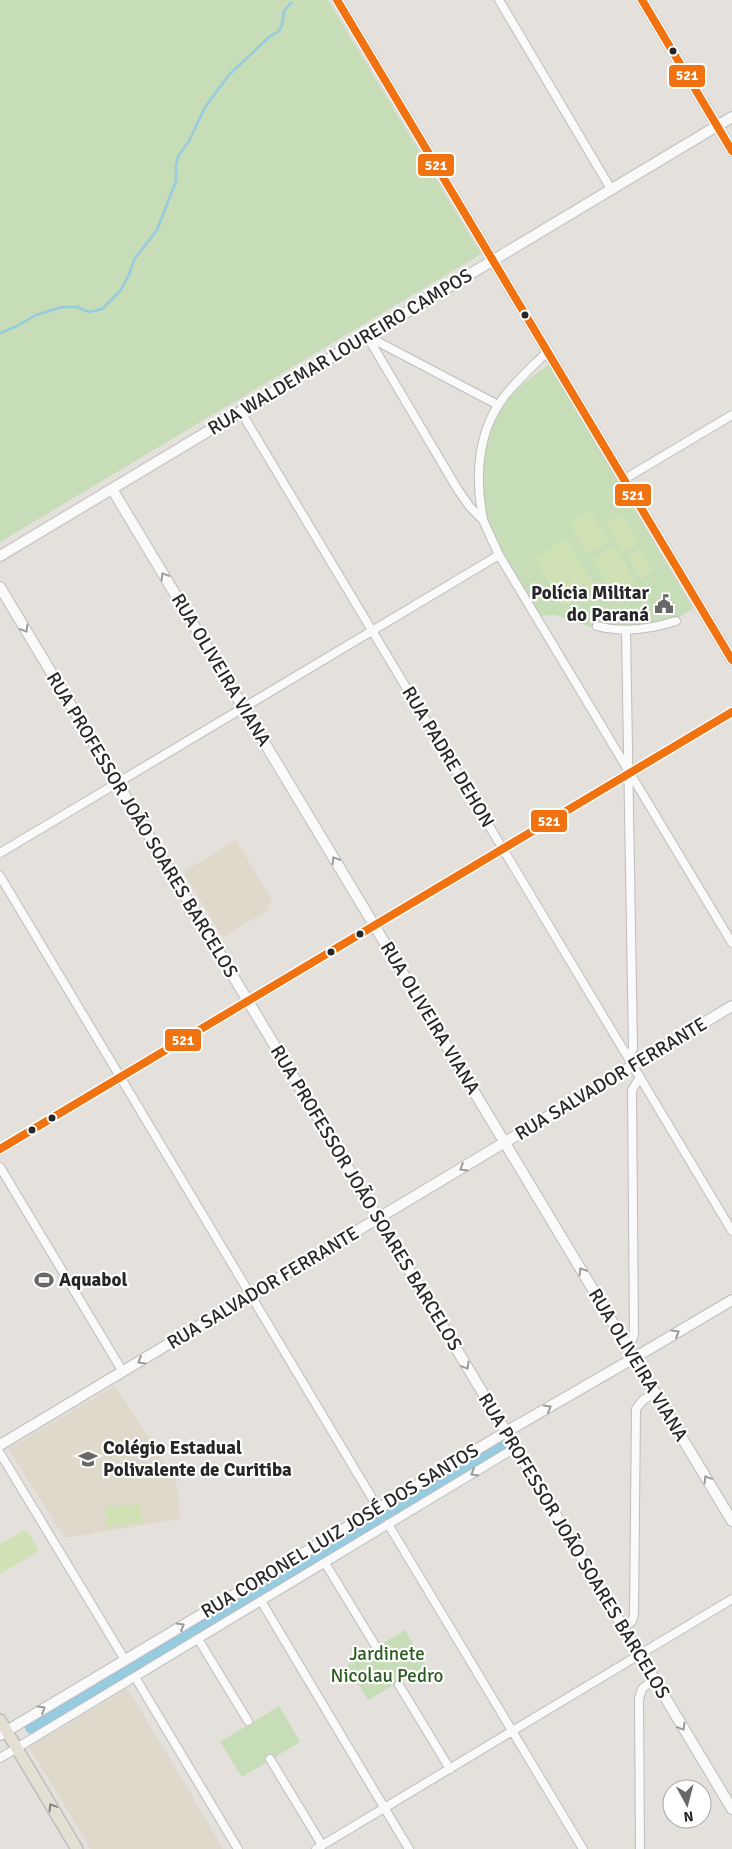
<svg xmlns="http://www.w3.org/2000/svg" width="732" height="1849" viewBox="0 0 732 1849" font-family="Signika,sans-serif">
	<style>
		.education { fill: #dfd9cb }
		.green { fill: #c6ddb8 }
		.pitch { fill: #d0e1b6 }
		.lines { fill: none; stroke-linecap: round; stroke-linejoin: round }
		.stream { stroke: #96cbe0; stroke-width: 2.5 }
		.river { stroke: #96cbe0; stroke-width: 14 }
		.minor-casing { stroke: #bebdbe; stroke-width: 10 }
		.secondary-casing { stroke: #bebdbe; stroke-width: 12 }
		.primary-casing { stroke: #bebdbb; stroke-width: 14 }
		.minor { stroke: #fbfafa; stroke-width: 8 }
		.secondary { stroke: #fbfafa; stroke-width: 10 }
		.primary { stroke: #e3dfd3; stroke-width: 11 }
		.bus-1-casing { stroke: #fff; stroke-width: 11 }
		.bus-1 { stroke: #f17210; stroke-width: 8 }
		.oneway { stroke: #9c9b9b }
		.oneway2 { stroke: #85837d }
		.bus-dot { fill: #272727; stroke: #fff; stroke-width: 2 }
		.labels { text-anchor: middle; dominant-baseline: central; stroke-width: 4.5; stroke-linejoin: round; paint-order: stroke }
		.street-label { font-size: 19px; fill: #272727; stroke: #fff }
		.poi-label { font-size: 19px; font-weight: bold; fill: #272727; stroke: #fff; text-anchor: start }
		.park-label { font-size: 19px; fill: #2a5b1f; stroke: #fff }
		.line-badge { stroke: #fff; stroke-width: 2 }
		.badge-label { font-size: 14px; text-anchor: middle; font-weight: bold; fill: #fff }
	</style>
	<rect width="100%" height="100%" fill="#e4e1dc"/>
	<g class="education">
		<path d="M236,840L273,902L267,905L270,909L223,937L183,872Z"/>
		<path d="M115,1386L176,1480L180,1519L65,1538L8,1449Z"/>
		<path d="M127,1688L189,1791L223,1849H91L29,1747Z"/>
	</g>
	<g class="green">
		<path d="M0,0H328L481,254L0,542Z"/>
		<path d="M549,365L693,608C687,612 680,617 673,620C648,629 620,627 595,623L593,628L555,615L539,616L491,531C478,488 480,430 512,395C523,383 535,374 549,365Z"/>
		<path d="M405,1630L426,1666L368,1700L347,1665Z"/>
		<path d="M279,1706L300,1742L242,1777L220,1742Z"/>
	</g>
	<g class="pitch">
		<path d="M590,511L609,542L589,555L569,523Z"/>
		<path d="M622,515L639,543L623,552L606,524Z"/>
		<path d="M566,539L596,587L563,607L534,558Z"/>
		<path d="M615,546L636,581L613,595L592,560Z"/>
		<path d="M640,549L653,571L641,578L628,556Z"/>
		<path d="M141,1504L143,1522L107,1527L104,1508Z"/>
		<path d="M26,1529L39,1551L0,1574V1544Z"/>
	</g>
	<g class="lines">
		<path class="stream" d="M0,333L17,326L36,315L62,307H77L89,312L102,309L120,291L128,277L135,258L157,230L176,181V166L178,156L189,141L205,107L229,75L269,37L279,31L282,25L284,11L291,3"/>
		<path class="river" d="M32,1727L502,1446"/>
		<g class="minor-casing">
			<g id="minor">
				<path d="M499,0L611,189"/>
				<path d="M367,336L458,490L470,507L483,520L499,555L732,943"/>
				<path d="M367,336L498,405"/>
				<path d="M241,412L732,1231"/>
				<path d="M623,480L732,415"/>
				<path d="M483,519C475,478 477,432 504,397C516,381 533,366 547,352"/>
				<path d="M597,626C623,633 651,629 676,621"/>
				<path d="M626,630L633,1048L629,1058"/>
				<path d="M0,853L499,555"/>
				<path d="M0,876L378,1508"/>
				<path d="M0,1149L732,712"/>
				<path d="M0,1167L123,1372"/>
				<path d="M626,1344L632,1340L634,1335L632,1090L640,1077"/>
				<path d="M0,1453L125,1660"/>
				<path d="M388,1524L583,1849"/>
				<path d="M325,1563L375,1645"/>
				<path d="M261,1601L409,1849"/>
				<path d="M623,1628L632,1621L634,1614L636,1409L643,1400L655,1393"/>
				<path d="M198,1639L248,1721"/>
				<path d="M135,1677L238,1849"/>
				<path d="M399,1685L450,1769"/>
				<path d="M0,1758L515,1448"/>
				<path d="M270,1759L322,1845"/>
				<path d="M316,1849L732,1599"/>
				<path d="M640,1849L639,1699L642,1689L654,1679"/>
			</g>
		</g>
		<g class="secondary-casing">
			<g id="secondary">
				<path d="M337,0L732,660"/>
				<path d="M642,0L732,151"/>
				<path d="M112,489L732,1521"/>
				<path d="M0,556L732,117"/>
				<path d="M0,587L732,1809"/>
				<path d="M0,1445L732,1006"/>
				<path d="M0,1735L506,1432L634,1358L732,1300"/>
			</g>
		</g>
		<g class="primary-casing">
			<path id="primary" d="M0,1720L77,1849"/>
		</g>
		<use href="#minor" class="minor"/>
		<use href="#secondary" class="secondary"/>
		<use href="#primary" class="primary"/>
		<g class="bus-1-casing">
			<g id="bus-1">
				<path d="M337,0L732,660"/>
				<path d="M642,0L732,151"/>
				<path d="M0,1149L732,712"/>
			</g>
		</g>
		<use href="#bus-1" class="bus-1"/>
	</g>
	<defs><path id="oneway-chevron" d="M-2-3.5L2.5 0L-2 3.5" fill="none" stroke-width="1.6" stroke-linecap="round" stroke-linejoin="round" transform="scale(1.25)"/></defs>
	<g class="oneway">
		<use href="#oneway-chevron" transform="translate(164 576) rotate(-121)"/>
		<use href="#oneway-chevron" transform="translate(25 629) rotate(59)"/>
		<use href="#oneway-chevron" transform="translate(335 860) rotate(-121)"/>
		<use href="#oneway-chevron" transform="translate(463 1168) rotate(149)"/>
		<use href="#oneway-chevron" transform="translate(582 1271) rotate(-121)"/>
		<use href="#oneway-chevron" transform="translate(676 1333) rotate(-31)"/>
		<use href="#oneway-chevron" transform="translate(141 1361) rotate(149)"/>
		<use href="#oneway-chevron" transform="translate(466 1366) rotate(59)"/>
		<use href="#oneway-chevron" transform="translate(548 1408) rotate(-30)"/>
		<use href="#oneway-chevron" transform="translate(474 1473) rotate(149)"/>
		<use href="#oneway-chevron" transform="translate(707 1479) rotate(-121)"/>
		<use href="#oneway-chevron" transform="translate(181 1626) rotate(-31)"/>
		<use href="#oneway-chevron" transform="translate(42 1709) rotate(-31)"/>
		<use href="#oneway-chevron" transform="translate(682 1727) rotate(59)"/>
	</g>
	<use class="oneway2" href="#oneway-chevron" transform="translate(52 1807) rotate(-121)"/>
	<defs>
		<g id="civic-bare" transform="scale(1.5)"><path d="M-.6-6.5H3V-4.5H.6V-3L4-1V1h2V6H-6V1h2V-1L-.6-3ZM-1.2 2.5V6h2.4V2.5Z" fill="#696866" stroke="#fff" stroke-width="2.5" paint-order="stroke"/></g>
		<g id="stadium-bare" transform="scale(1.5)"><path d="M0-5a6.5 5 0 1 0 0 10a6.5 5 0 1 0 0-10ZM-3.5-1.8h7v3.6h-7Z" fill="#696866" stroke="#fff" stroke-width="2.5" paint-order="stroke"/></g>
		<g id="school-bare" transform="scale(1.5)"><path d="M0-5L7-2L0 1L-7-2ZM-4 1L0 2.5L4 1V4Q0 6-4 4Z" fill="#696866" stroke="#fff" stroke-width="2.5" paint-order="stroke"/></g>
	</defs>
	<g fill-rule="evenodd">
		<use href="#civic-bare" x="664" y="604"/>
		<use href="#stadium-bare" x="44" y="1280"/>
		<use href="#school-bare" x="88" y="1459"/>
	</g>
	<g class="bus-dot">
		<circle cx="673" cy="51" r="4.5"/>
		<circle cx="525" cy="315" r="4.5"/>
		<circle cx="360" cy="934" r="4.5"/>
		<circle cx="331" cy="952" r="4.5"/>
		<circle cx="52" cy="1118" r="4.5"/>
		<circle cx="32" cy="1130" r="4.5"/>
	</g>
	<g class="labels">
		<g class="street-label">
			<text transform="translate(340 352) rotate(-31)">RUA WALDEMAR LOUREIRO CAMPOS</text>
			<text transform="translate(221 670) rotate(59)">RUA OLIVEIRA VIANA</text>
			<text transform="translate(448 757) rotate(59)">RUA PADRE DEHON</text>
			<text transform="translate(142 825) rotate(59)">RUA PROFESSOR JOÃO SOARES BARCELOS</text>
			<text transform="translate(430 1018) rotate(59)">RUA OLIVEIRA VIANA</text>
			<text transform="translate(611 1079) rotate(-31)">RUA SALVADOR FERRANTE</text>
			<text transform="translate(366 1198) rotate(59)">RUA PROFESSOR JOÃO SOARES BARCELOS</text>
			<text transform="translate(263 1288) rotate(-31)">RUA SALVADOR FERRANTE</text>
			<text transform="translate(638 1365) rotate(59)">RUA OLIVEIRA VIANA</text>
			<text transform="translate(340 1531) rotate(-31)">RUA CORONEL LUIZ JOSÉ DOS SANTOS</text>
			<text transform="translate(574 1546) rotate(59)">RUA PROFESSOR JOÃO SOARES BARCELOS</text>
		</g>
		<g class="poi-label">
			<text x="649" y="593" text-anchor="end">Polícia Militar<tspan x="649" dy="22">do Paraná</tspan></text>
			<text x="59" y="1280">Aquabol</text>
			<text x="103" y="1448">Colégio Estadual<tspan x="103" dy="22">Polivalente de Curitiba</tspan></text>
		</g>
		<g class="park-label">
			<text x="387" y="1654">Jardinete<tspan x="387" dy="22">Nicolau Pedro</tspan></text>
		</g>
	</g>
	<g class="line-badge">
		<rect x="668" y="64" width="38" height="24" rx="5" fill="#f17210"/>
		<rect x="417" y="153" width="38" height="24" rx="5" fill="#f17210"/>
		<rect x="614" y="483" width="38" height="24" rx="5" fill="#f17210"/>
		<rect x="530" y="809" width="38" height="24" rx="5" fill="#f17210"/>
		<rect x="164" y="1028" width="38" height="24" rx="5" fill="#f17210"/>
	</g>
	<g class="badge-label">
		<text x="687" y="80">521</text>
		<text x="436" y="170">521</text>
		<text x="633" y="500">521</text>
		<text x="549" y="826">521</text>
		<text x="183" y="1045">521</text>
	</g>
	<g transform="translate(687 1804) rotate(173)"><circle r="24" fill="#ffffff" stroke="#a9a9a9"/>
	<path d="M0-4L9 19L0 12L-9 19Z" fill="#696866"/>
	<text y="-8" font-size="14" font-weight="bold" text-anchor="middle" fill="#272727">N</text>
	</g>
</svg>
